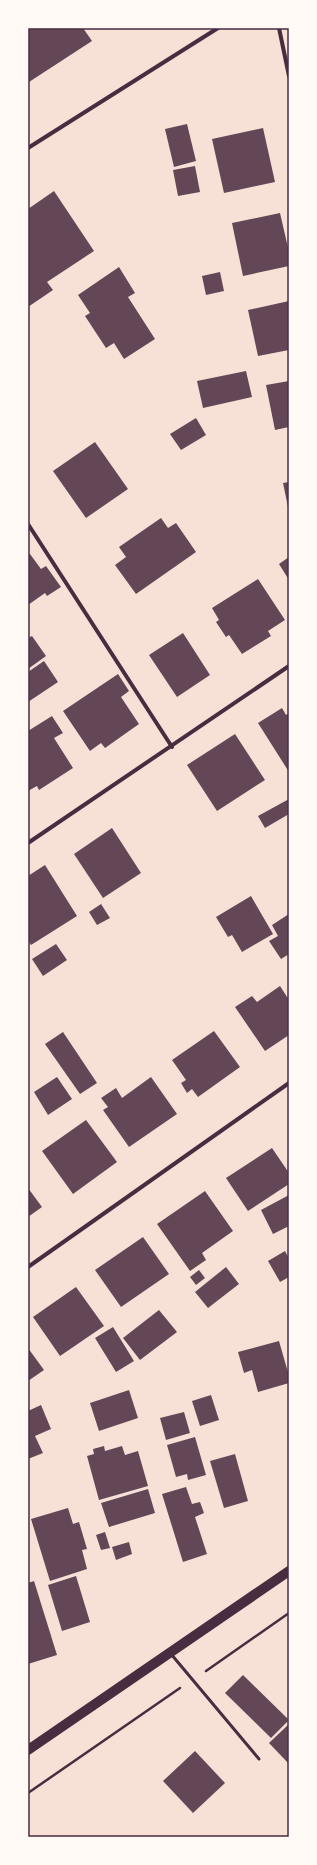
<svg xmlns="http://www.w3.org/2000/svg" width="317" height="1865" viewBox="0 0 317 1865" font-family="'Alegreya Sans',sans-serif">
	<style>
		.building { fill: #644757 }
		.lines { fill: none; stroke-linecap: round; stroke-linejoin: round }
		.path { stroke: #4a2c40; stroke-width: 2.5 }
		.service { stroke: #4a2c40; stroke-width: 3 }
		.minor { stroke: #4a2c40; stroke-width: 4 }
		.primary { stroke: #4a2c40; stroke-width: 10 }
		.neatline { fill: none; stroke: #4a2c40; stroke-width: 1.5 }
	</style>
	<rect width="100%" height="100%" fill="#f7e1d7"/>
	<g class="building">
		<path d="M28,28H83L92,41L29,82Z"/>
		<path d="M187,124L196,161L174,167L165,129Z"/>
		<path d="M263,128L275,182L224,193L212,139Z"/>
		<path d="M195,166L200,192L178,196L173,170Z"/>
		<path d="M54,191L94,251L47,282L53,290L28,307V209Z"/>
		<path d="M280,213L289,252V266L243,276L232,223Z"/>
		<path d="M119,267L135,293L128,297L155,339L124,359L114,343L106,348L85,316L90,313L78,295Z"/>
		<path d="M220,272L224,291L206,295L202,276Z"/>
		<path d="M289,301V350L258,356L248,310Z"/>
		<path d="M246,371L252,397L203,408L197,381Z"/>
		<path d="M289,381V427L275,430L266,385Z"/>
		<path d="M196,418L206,435L181,450L170,434Z"/>
		<path d="M95,442L128,489L86,518L53,471Z"/>
		<path d="M289,482V507H288L283,483Z"/>
		<path d="M161,518L168,528L176,523L196,552L136,594L115,565L126,557L119,547Z"/>
		<path d="M30,554L41,569L46,566L61,587L47,596L45,593L28,605V555Z"/>
		<path d="M289,557V580L279,564Z"/>
		<path d="M258,579L285,620L268,631L271,636L242,654L229,635L226,637L216,622L219,620L212,608Z"/>
		<path d="M183,633L210,675L177,697L149,655Z"/>
		<path d="M32,636L46,656L28,669V638Z"/>
		<path d="M44,661L58,682L28,702V672Z"/>
		<path d="M118,674L129,691L121,697L139,724L105,748L101,743L90,751L63,711Z"/>
		<path d="M282,708L286,715L289,713V772L258,723Z"/>
		<path d="M52,716L63,733L54,738L73,768L39,790L37,786L28,791V731Z"/>
		<path d="M235,734L265,780L217,811L187,765Z"/>
		<path d="M289,799V814L265,828L258,816Z"/>
		<path d="M112,828L141,873L103,898L74,854Z"/>
		<path d="M45,865L77,916L31,945L28,940V876Z"/>
		<path d="M251,896L273,934L242,952L232,935L228,937L216,917Z"/>
		<path d="M101,904L110,918L97,925L89,912Z"/>
		<path d="M289,914V954L281,959L269,941L278,936L272,925Z"/>
		<path d="M56,944L67,960L43,976L32,959Z"/>
		<path d="M280,986L289,1000V1035L265,1051L235,1007L252,996L257,1002Z"/>
		<path d="M214,1031L240,1067L198,1097L192,1089L187,1093L181,1083L186,1080L172,1060Z"/>
		<path d="M63,1032L97,1083L80,1094L45,1044Z"/>
		<path d="M57,1077L72,1099L48,1115L34,1092Z"/>
		<path d="M151,1077L177,1114L129,1147L103,1110L108,1107L101,1098L116,1088L122,1098Z"/>
		<path d="M86,1120L117,1162L73,1194L42,1151Z"/>
		<path d="M272,1148L289,1173V1184L248,1211L226,1178Z"/>
		<path d="M28,1188L42,1207L28,1217Z"/>
		<path d="M205,1191L233,1231L202,1253L206,1260L190,1271L157,1224Z"/>
		<path d="M289,1195V1226L273,1234L261,1210Z"/>
		<path d="M143,1237L169,1274L121,1307L95,1270Z"/>
		<path d="M285,1251L289,1259V1277L280,1282L268,1261Z"/>
		<path d="M226,1267L239,1284L208,1308L195,1292Z"/>
		<path d="M199,1270L205,1278L196,1285L190,1277Z"/>
		<path d="M76,1287L104,1326L60,1356L33,1317Z"/>
		<path d="M159,1310L177,1332L140,1360L123,1338Z"/>
		<path d="M113,1327L134,1361L116,1372L95,1338Z"/>
		<path d="M279,1341L289,1376V1383L258,1392L252,1370L244,1373L238,1352Z"/>
		<path d="M28,1348L44,1370L28,1381Z"/>
		<path d="M129,1390L138,1418L99,1431L90,1403Z"/>
		<path d="M211,1395L219,1420L200,1426L192,1401Z"/>
		<path d="M41,1405L51,1429L35,1436L43,1453L28,1459V1411Z"/>
		<path d="M184,1412L190,1433L166,1440L160,1418Z"/>
		<path d="M195,1437L206,1475L188,1480L187,1474L176,1477L167,1445Z"/>
		<path d="M104,1446L105,1451L122,1446L125,1455L138,1451L148,1486L99,1500L87,1456L94,1454L93,1449Z"/>
		<path d="M235,1454L248,1501L224,1508L210,1461Z"/>
		<path d="M186,1487L192,1504L200,1502L204,1513L195,1517L207,1554L183,1562L162,1494Z"/>
		<path d="M148,1489L155,1513L109,1527L101,1503Z"/>
		<path d="M68,1508L73,1524L79,1522L87,1549L82,1550L87,1569L50,1581L31,1519Z"/>
		<path d="M105,1532L110,1548L101,1550L96,1535Z"/>
		<path d="M129,1542L132,1554L116,1560L112,1547Z"/>
		<path d="M76,1576L90,1622L62,1631L48,1585Z"/>
		<path d="M34,1581L57,1655L28,1664V1583Z"/>
		<path d="M243,1675L289,1720L271,1738L225,1693Z"/>
		<path d="M289,1724V1764L269,1743Z"/>
		<path d="M195,1751L225,1783L193,1813L163,1781Z"/>
	</g>
	<g class="lines">
		<g class="path">
			<path d="M206,1671L289,1613"/>
			<path d="M28,1793L180,1688"/>
		</g>
		<path class="service" d="M171,1654L259,1759"/>
		<g class="minor">
			<path d="M279,28L289,76"/>
			<path d="M28,148L218,28"/>
			<path d="M28,524L172,747"/>
			<path d="M28,843L289,666"/>
			<path d="M28,1267L289,1083"/>
		</g>
		<path class="primary" d="M28,1750L289,1571"/>
	</g>
	<rect width="317" height="1865" fill="none" stroke="#fffaf5" stroke-width="58"/>
	<rect x="29" y="29" width="259" height="1807" class="neatline"/>
</svg>
